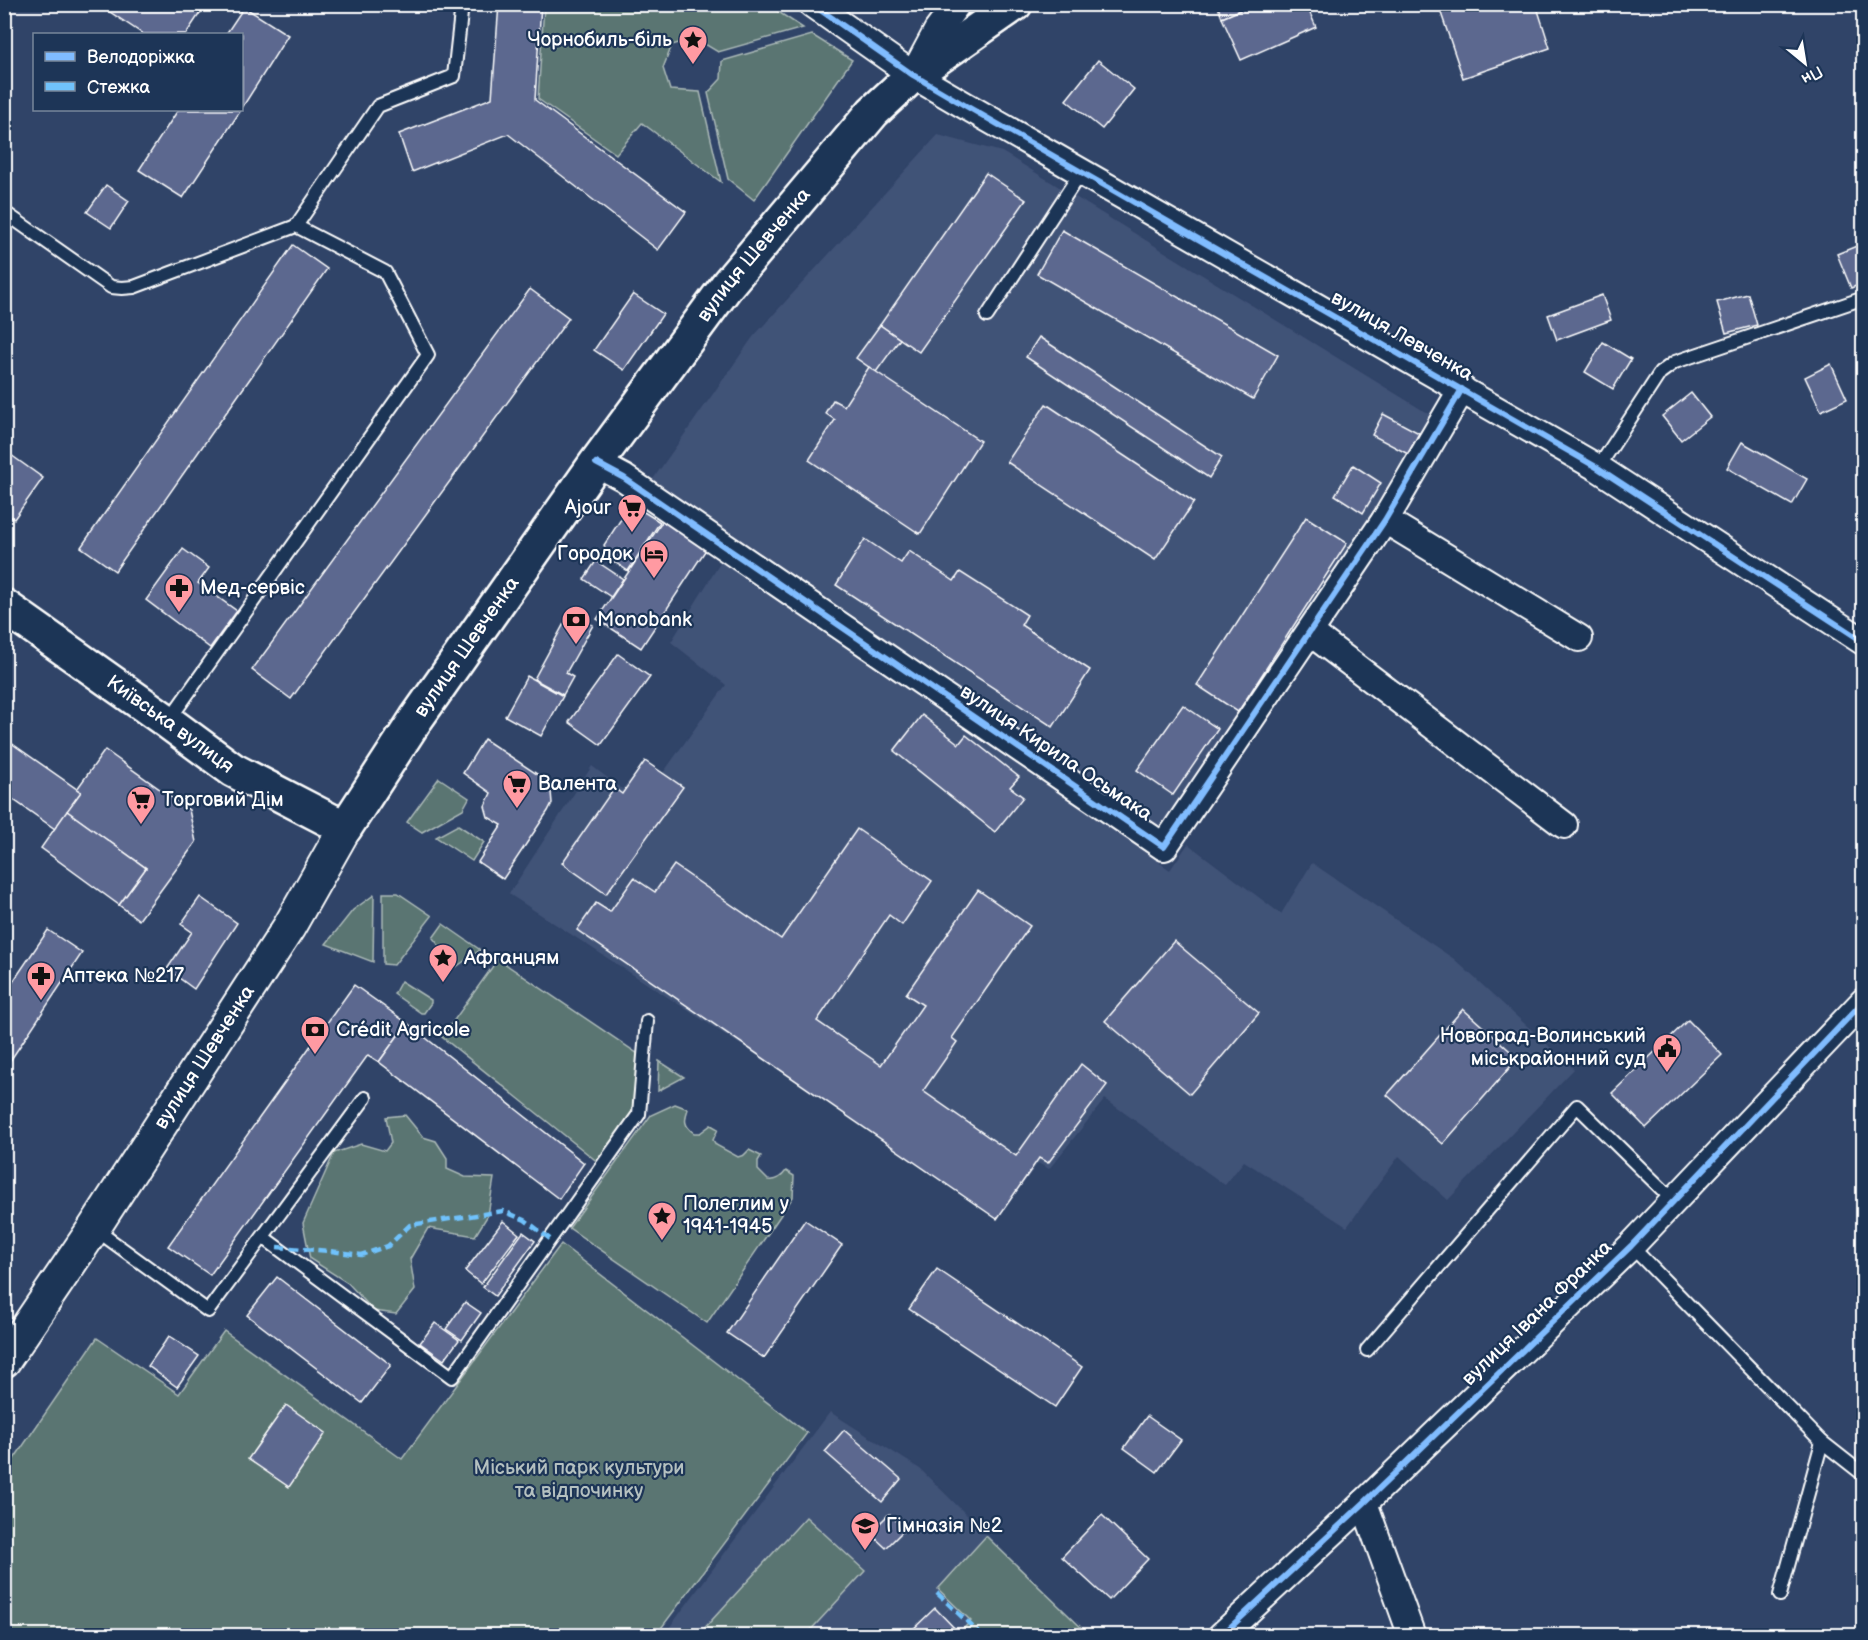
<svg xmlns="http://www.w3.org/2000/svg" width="1868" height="1640" viewBox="0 0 1868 1640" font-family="'Balsamiq Sans',sans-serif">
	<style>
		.built { fill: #415277 }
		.green { fill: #5a7572; stroke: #acbab8; stroke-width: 1.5 }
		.building { fill: #5c678f; stroke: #fff; stroke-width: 1.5 }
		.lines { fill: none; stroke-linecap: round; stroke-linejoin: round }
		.service-casing { stroke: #fff; stroke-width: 16 }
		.minor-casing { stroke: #fff; stroke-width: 30 }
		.tertiary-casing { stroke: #fff; stroke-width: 36 }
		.secondary-casing { stroke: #fff; stroke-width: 38 }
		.service { stroke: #1d3557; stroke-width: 12 }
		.minor { stroke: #1d3557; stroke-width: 26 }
		.tertiary { stroke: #1d3557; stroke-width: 32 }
		.secondary { stroke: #1d3557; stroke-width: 33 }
		.quiet { stroke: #70c2fc; stroke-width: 4.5; stroke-dasharray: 9 4.5; stroke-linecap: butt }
		.cycleway-casing { stroke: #1d3557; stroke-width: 10 }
		.cycleway { stroke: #80bcff; stroke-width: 6 }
		.labels { text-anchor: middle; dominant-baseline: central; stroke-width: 4.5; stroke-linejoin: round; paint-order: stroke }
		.poi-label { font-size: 20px; fill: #fff; stroke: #1d3557; text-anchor: start }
		.street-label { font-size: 20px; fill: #fff; stroke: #1d3557 }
		.park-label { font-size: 20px; fill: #b5c1c0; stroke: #1d3557 }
	</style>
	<rect width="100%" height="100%" fill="#304468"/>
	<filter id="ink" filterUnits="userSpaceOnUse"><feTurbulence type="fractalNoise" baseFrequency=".0167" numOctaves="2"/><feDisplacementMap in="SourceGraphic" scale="12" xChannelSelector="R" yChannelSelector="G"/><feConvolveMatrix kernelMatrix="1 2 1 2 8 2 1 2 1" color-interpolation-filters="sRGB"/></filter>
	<g filter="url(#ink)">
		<g class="built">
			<path d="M938,135L1002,152L1432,416L1403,473L1159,832L651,482L753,337Z"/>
			<path d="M722,560L1126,839L1170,870L1188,844L1281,914L1312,863L1454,959L1574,1069L1448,1200L1399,1156L1347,1227L1244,1161L1225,1185L1105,1099L1049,1169L1038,1163L1001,1214L509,894L592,766L622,789L646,762L663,773L726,685L671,642Z"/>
			<path d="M830,1412L920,1469L1089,1635L663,1636Z"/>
		</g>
		<g class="green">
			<path d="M544,5H768L803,28L718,52L695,38L672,45L663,68L670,90L700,92L721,182L642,123L616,154L538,99Z"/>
			<path d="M812,35L852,60L754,200L728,179L708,93L721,79L722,61Z"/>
			<path d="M439,778L469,798L463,809L422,832L407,822Z"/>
			<path d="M458,825L484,842L472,861L436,837Z"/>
			<path d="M383,893H398L432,916L394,965L383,964Z"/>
			<path d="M374,895L373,962L326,944L353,910Z"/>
			<path d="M443,924L479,949L480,950L456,967L433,938Z"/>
			<path d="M498,959L638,1054L636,1113L599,1163L442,1037Z"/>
			<path d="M401,981L431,1000V1003L424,1013H421L394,994Z"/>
			<path d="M659,1061L684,1077L658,1091Z"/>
			<path d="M675,1104L688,1109C684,1120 684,1126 694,1133H700L711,1125L718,1129L713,1140L716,1145L738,1157L744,1155L749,1150L761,1156L758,1161V1170L768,1180C776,1181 781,1178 786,1171L794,1176L793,1197L707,1323L569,1228L651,1115Z"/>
			<path d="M405,1115L423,1137L436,1141L447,1158V1169L465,1177L494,1178L488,1215L475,1236L428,1228L410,1259L415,1290L396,1314L374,1311L348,1283L310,1259L303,1223L334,1153L361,1144L385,1151L391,1143L386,1117Z"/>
			<path d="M561,1244L807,1433L656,1635L5,1636V1472L97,1338L179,1394L224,1331L402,1459Z"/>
			<path d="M806,1517L865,1571L806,1635H705L701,1632Z"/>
			<path d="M986,1536L1089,1635H957L971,1621L938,1589Z"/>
		</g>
		<g class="building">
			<path d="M98,4H206L186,34H143Z"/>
			<path d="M499,4H541L535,100L686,212L658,250L508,134L412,172L399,134L492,98Z"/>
			<path d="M1217,4H1254L1222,18Z"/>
			<path d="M1254,4H1306L1316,27L1241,60L1222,18Z"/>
			<path d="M1438,4H1536L1550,48L1463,78Z"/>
			<path d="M244,7L288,35L242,108V34H226Z"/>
			<path d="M1098,60L1134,89L1102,129L1066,100Z"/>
			<path d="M178,110H241L183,198L139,170Z"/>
			<path d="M986,173L1026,200L919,352L880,325Z"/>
			<path d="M106,185L129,201L111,228L87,212Z"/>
			<path d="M1062,230L1278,355L1253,399L1037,274Z"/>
			<path d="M1864,243V283L1851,288L1837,254Z"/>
			<path d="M293,245L327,269L115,571L81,547Z"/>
			<path d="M530,289L569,318L291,699L252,670Z"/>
			<path d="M633,294L663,314L624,370L594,350Z"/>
			<path d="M1748,294L1757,325L1726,333L1717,302Z"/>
			<path d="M1602,295L1611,320L1557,340L1548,315Z"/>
			<path d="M880,325L900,339L876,372L856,358Z"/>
			<path d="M1039,337L1222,457L1209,478L1026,357Z"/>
			<path d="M1603,342L1631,359L1613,389L1585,372Z"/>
			<path d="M1831,364L1847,399L1821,411L1805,377Z"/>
			<path d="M869,367L980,441L920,534L809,460L835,420L825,413L833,400L844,406Z"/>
			<path d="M1691,393L1710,417L1681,440L1662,416Z"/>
			<path d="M1046,404L1194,502L1155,560L1007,462Z"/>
			<path d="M1383,414L1419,433L1408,454L1372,435Z"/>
			<path d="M1742,442L1807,479L1792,505L1727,468Z"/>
			<path d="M4,450L43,478L14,519L4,512Z"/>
			<path d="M1353,465L1381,483L1363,513L1335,495Z"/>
			<path d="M639,509L660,522L628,571L610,559L604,545L623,516Z"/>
			<path d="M1306,517L1347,543L1238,712L1197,685Z"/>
			<path d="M664,519L707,548L641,648L597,619Z"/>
			<path d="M865,539L901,563L909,551L954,581L960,572L1027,615L1021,625L1090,670L1053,727L836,585Z"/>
			<path d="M183,549L209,568L198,583L237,611L210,648L146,600Z"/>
			<path d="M596,561L623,579L611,597L584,579Z"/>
			<path d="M575,616L593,625L566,673L573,677L563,695L534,679L567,618Z"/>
			<path d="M618,654L650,677L601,745L569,722Z"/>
			<path d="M527,676L563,696L541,736L505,716Z"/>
			<path d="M1183,705L1218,729L1173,795L1137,770Z"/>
			<path d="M922,715L959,744L966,735L1019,777L1010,787L1023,797L995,832L894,751Z"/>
			<path d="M4,738L81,792L55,829L4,793Z"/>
			<path d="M484,739L546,780L545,784L551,792L552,803L548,811L503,879L478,862L502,825L488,817L485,806L491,793L463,773Z"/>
			<path d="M105,750L189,810L196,842L139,920L119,905L146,868L67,811L81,792L77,789Z"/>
			<path d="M645,761L683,787L606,894L562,863L614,788L622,794Z"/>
			<path d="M67,811L146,868L119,905L41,848Z"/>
			<path d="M857,829L932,881L902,925L889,915L817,1021L881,1065L923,1005L906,994L978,890L1030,926L952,1038L957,1042L923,1091L1016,1156L1081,1064L1107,1085L1048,1163L1039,1158L997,1219L577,930L596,903L610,912L634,878L655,892L674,865L781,939Z"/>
			<path d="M200,897L237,923L194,989L167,969L192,932L181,924Z"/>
			<path d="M48,930L82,953L4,1070V995Z"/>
			<path d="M1174,941L1259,1013L1190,1094L1105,1021Z"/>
			<path d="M354,985L407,1023L379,1062L368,1055L210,1275L168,1246Z"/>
			<path d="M1463,1009L1518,1058L1443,1144L1387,1095Z"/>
			<path d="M1688,1020L1722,1055L1646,1128L1612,1093Z"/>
			<path d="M407,1023L584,1163L559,1199L379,1062Z"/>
			<path d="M805,1220L842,1245L764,1358L727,1333Z"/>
			<path d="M503,1221L519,1234L481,1284L465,1271Z"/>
			<path d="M523,1232L535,1241L495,1296L483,1287Z"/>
			<path d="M937,1269L1082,1367L1055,1407L909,1309Z"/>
			<path d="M277,1277L391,1365L362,1403L247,1315Z"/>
			<path d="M465,1302L481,1313L462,1340L446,1329Z"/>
			<path d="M435,1323L459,1340L444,1360L420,1343Z"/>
			<path d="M169,1336L199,1356L177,1387L148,1366Z"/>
			<path d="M286,1405L326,1433L289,1487L248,1459Z"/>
			<path d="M1147,1416L1181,1440L1157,1472L1124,1448Z"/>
			<path d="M844,1430L901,1479L882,1502L825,1452Z"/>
			<path d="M889,1514L905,1529L886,1548L870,1533Z"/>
			<path d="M1102,1515L1148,1559L1109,1600L1062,1557Z"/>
			<path d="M935,1608L959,1633L956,1636H906Z"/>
		</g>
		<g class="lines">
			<g class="service-casing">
				<g id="service">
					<path d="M4,212L111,287L122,288L134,287L296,226L385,272L428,355L169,720"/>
					<path d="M296,226L378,106L454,76L462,4"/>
					<path d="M987,316L1081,172"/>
					<path d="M1598,468L1660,373L1675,362L1864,298"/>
					<path d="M95,1229L208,1311L365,1098"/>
					<path d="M263,1237L452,1377L639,1114L647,1021"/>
					<path d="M1631,1246L1822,1442L1780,1595"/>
					<path d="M1367,1350L1577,1106L1674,1201"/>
					<path d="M1822,1442L1864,1475"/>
				</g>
			</g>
			<g class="minor-casing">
				<g id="minor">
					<path d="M812,4L913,75L966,106L1598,468L1864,642"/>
					<path d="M915,72L937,31L957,4"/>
					<path d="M596,463L624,478L1164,847L1385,520L1462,389"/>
					<path d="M1385,520L1579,638"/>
					<path d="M1311,633L1564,825"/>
					<path d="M1364,1503L1412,1636"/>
					<path d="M1221,1636L1364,1503L1631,1246L1864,1001"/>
				</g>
			</g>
			<g class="tertiary-casing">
				<g id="tertiary">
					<path id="s1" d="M4,1361L94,1228L289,927L345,828"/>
				</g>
			</g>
			<g class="secondary-casing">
				<g id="secondary">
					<path id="s2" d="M4,606L168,722L233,770L345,828L416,719L596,463L728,284L873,112L913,75L1015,4"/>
				</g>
			</g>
			<use href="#service" class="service"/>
			<use href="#minor" class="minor"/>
			<use href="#tertiary" class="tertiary"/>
			<use href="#secondary" class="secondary"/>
			<g class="quiet">
				<path d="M277,1247L330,1251L361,1255L388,1246L410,1225L503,1211L525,1220L550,1239"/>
				<path d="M937,1593L982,1636"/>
			</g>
			<g class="cycleway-casing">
				<g id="cycleway">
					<path d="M812,4L913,75L966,106L1598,468L1864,642"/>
					<path d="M596,463L624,478L1164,847L1385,520L1462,389"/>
					<path d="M1221,1636L1364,1503L1631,1246L1864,1001"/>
				</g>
			</g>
			<use href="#cycleway" class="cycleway"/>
		</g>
	</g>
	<defs>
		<g id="sight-pin" transform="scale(1.5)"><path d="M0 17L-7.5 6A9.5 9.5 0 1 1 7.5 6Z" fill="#ff9aa2" stroke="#1d3557"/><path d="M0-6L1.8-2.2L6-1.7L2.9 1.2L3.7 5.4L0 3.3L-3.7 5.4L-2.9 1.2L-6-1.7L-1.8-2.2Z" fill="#111"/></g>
		<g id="supermarket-pin" transform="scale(1.5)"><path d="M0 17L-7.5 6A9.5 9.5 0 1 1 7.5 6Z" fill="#ff9aa2" stroke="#1d3557"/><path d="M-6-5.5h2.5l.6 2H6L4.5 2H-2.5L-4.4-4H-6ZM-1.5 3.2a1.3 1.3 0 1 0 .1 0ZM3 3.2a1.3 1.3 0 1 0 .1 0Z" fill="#111"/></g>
		<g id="hotel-pin" transform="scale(1.5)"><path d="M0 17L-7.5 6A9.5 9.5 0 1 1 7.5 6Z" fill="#ff9aa2" stroke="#1d3557"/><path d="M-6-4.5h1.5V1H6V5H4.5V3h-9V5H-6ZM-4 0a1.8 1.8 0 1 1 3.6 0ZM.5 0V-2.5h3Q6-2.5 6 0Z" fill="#111"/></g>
		<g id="pharmacy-pin" transform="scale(1.5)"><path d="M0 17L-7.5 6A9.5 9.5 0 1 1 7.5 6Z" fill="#ff9aa2" stroke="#1d3557"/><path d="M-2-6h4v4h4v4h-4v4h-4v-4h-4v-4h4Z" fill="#111"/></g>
		<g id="bank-pin" transform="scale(1.5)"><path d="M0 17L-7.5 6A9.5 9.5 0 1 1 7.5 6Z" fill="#ff9aa2" stroke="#1d3557"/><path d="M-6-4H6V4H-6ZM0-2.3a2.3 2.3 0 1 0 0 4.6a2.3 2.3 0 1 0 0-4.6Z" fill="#111"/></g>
		<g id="civic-pin" transform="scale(1.5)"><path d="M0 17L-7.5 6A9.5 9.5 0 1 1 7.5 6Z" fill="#ff9aa2" stroke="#1d3557"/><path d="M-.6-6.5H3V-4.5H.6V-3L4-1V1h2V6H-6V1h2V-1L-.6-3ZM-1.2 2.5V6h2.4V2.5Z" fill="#111"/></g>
		<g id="school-pin" transform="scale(1.5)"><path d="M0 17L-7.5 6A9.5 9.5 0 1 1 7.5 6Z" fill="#ff9aa2" stroke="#1d3557"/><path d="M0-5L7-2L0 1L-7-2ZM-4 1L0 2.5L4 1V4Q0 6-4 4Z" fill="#111"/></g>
	</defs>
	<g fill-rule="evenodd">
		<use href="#sight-pin" x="693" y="40"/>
		<use href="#supermarket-pin" x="632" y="508"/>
		<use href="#hotel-pin" x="654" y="554"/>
		<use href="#pharmacy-pin" x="179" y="588"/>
		<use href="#bank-pin" x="576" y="620"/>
		<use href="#supermarket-pin" x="517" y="784"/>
		<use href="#supermarket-pin" x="141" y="800"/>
		<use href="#sight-pin" x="443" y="958"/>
		<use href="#pharmacy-pin" x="41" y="976"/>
		<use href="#bank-pin" x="315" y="1030"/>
		<use href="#civic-pin" x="1667" y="1048"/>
		<use href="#sight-pin" x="662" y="1216"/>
		<use href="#school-pin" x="865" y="1526"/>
	</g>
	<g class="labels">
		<g class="poi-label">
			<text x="672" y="40" text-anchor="end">Чорнобиль-біль</text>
			<text x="611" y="508" text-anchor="end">Ajour</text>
			<text x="633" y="554" text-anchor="end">Городок</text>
			<text x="200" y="588">Мед-сервіс</text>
			<text x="597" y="620">Monobank</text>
			<text x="538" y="784">Валента</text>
			<text x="162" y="800">Торговий Дім</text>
			<text x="464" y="958">Афганцям</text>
			<text x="62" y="976">Аптека №217</text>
			<text x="336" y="1030">Crédit Agricole</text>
			<text x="1646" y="1036" text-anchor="end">Новоград-Волинський<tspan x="1646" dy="23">міськрайонний суд</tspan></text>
			<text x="683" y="1204">Полеглим у<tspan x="683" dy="23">1941-1945</tspan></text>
			<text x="886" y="1526">Гімназія №2</text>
		</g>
		<g class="street-label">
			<text stroke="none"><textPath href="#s2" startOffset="1112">вулиця Шевченка</textPath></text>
			<text transform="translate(1402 336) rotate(30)">вулиця Левченка</text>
			<text stroke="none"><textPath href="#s2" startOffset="626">вулиця Шевченка</textPath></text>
			<text stroke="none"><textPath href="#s2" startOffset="204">Київська вулиця</textPath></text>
			<text transform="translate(1056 753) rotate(34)">вулиця Кирила Осьмака</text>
			<text stroke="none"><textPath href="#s1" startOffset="364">вулиця Шевченка</textPath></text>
			<text transform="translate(1537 1313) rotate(-44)">вулиця Івана Франка</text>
		</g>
		<g class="park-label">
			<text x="579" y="1468">Міський парк культури<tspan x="579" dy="23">та відпочинку</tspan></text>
		</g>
	</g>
	<rect width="1868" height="1640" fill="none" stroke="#1d3557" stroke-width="24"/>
	<rect x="12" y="12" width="1844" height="1616" fill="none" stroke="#fff" stroke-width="2" filter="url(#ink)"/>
	<rect x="33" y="33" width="210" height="78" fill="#1d3557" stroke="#77869a" stroke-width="1.5"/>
	<rect x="45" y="52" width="30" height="9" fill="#80bcff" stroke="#77869a" stroke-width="1.5"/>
	<text x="87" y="63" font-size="18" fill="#ffffff">Велодоріжка</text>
	<rect x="45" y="82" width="30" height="9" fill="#70c2fc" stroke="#77869a" stroke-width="1.5"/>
	<text x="87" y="93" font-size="18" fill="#ffffff">Стежка</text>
	<g transform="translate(1805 63) rotate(150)" stroke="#1d3557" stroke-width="4.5" paint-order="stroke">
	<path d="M0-4.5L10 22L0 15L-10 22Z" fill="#ffffff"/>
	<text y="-9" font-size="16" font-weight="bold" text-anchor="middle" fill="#ffffff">Пн</text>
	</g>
</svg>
